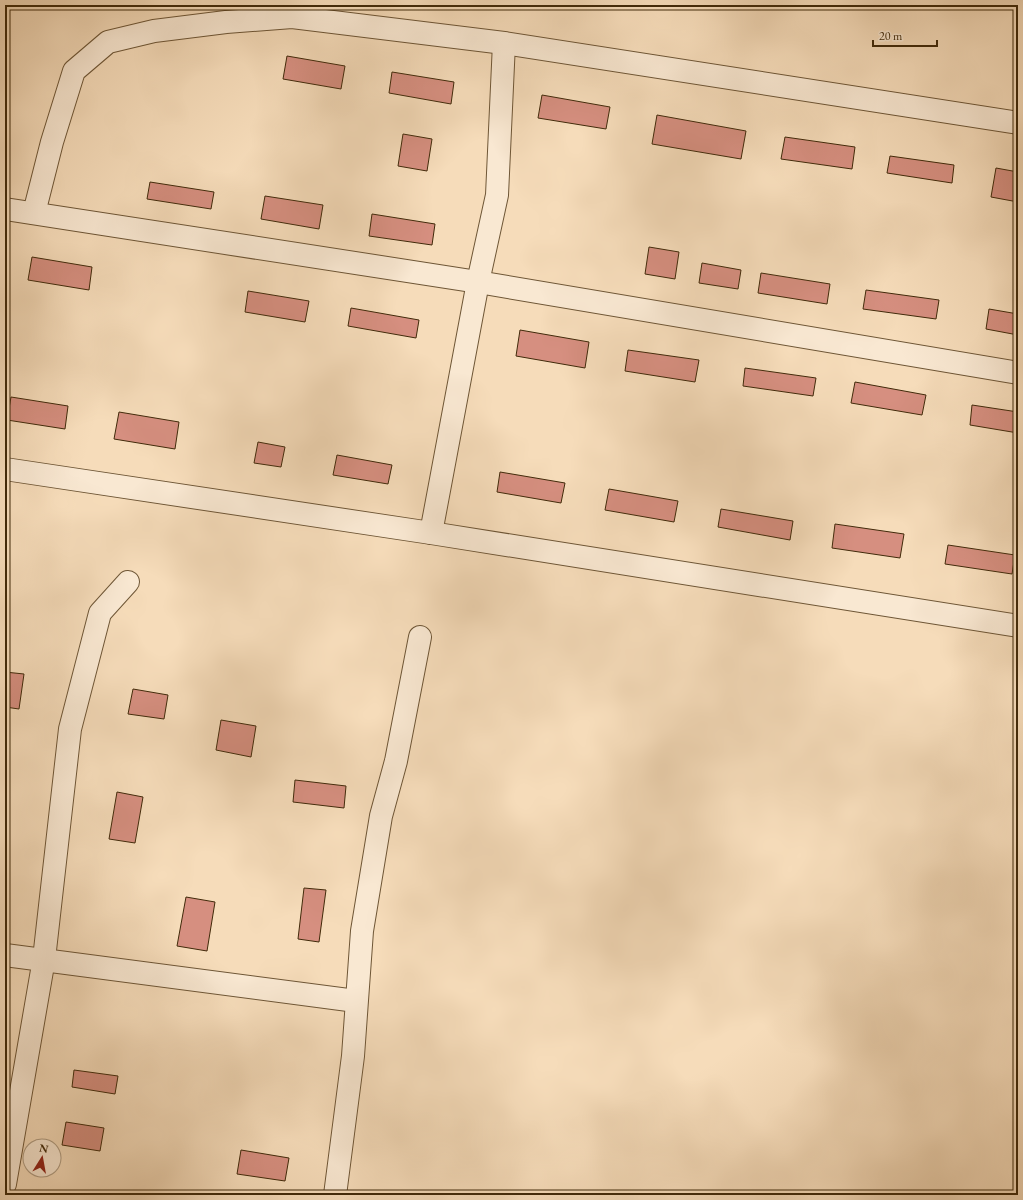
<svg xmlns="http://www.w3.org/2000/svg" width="1023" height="1200" viewBox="0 0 1023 1200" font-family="'EB Garamond',serif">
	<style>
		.building { fill: #d68f80; stroke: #412a0a }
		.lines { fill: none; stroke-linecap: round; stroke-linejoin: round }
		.minor-casing { stroke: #6e5636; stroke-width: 24 }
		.minor { stroke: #f9e8d2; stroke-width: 22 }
	</style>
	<rect width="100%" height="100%" fill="#f6dcba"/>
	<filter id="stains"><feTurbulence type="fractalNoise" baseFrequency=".005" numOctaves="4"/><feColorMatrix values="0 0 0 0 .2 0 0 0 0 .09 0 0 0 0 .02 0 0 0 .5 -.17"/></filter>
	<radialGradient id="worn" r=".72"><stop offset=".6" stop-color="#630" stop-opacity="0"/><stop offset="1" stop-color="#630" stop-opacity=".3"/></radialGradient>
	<g class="building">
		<path d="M287,56L345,66L341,89L283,79Z"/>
		<path d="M392,72L454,82L451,104L389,93Z"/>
		<path d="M542,95L610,107L606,129L538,118Z"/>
		<path d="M657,115L746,131L741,159L652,144Z"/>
		<path d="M403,134L432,139L427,171L398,166Z"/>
		<path d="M785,137L855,147L852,169L781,159Z"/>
		<path d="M890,156L954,165L952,183L887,173Z"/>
		<path d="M996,168L1018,172V202L991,197Z"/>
		<path d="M150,182L214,192L211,209L147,199Z"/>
		<path d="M265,196L323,205L319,229L261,219Z"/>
		<path d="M372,214L435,224L432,245L369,236Z"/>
		<path d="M649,247L679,252L675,279L645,274Z"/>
		<path d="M32,257L92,267L89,290L28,280Z"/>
		<path d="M702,263L741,270L738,289L699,283Z"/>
		<path d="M761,273L830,284L827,304L758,293Z"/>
		<path d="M866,290L939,300L936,319L863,309Z"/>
		<path d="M248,291L309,301L305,322L245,312Z"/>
		<path d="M351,308L419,320L416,338L348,326Z"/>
		<path d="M989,309L1018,314V335L986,329Z"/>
		<path d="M520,330L589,342L585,368L516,356Z"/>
		<path d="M628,350L699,360L695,382L625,371Z"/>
		<path d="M745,368L816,378L813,396L743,386Z"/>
		<path d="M855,382L926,395L922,415L851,403Z"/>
		<path d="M11,397L68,406L65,429L7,420Z"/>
		<path d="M972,405L1018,412V433L970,425Z"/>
		<path d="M119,412L179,422L175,449L114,439Z"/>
		<path d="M258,442L285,447L281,467L254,463Z"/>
		<path d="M337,455L392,465L388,484L333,475Z"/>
		<path d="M500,472L565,483L561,503L497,492Z"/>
		<path d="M609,489L678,501L674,522L605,510Z"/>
		<path d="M721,509L793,521L790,540L718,527Z"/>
		<path d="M835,524L904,534L900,558L832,548Z"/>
		<path d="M948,545L1015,555L1012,574L945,564Z"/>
		<path d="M5,672L24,674L19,709L5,707Z"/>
		<path d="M133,689L168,695L164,719L128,714Z"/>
		<path d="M221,720L256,726L251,757L216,750Z"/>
		<path d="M295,780L346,786L344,808L293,802Z"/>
		<path d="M5,790L9,791L5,818Z"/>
		<path d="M117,792L143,797L135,843L109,839Z"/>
		<path d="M304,888L326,890L319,942L298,939Z"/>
		<path d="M186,897L215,902L207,951L177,946Z"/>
		<path d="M74,1070L118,1076L115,1094L72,1087Z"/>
		<path d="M66,1122L104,1128L100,1151L62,1145Z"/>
		<path d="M241,1150L289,1158L285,1181L237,1174Z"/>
	</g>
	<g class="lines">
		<g class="minor-casing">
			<g id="minor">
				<path d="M5,209L478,282L1018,373"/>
				<path d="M34,213L52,142L74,71L108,42L154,31L226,22L292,17L504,43L1018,123"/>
				<path d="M5,469L431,533L1018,626"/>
				<path d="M431,533L478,282L497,195L504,43"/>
				<path d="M5,955L356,1001"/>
				<path d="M5,1184L44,959L70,729L100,613L128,582"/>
				<path d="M335,1195L353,1056L362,931L381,816L396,761L420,637"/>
			</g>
		</g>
		<use href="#minor" class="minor"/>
	</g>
	<rect width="1023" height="1200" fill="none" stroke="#f6dcba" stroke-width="20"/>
	<rect x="6" y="6" width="1011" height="1188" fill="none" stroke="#412a0a" stroke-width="2"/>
	<rect x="10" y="10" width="1003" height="1180" fill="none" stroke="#412a0a"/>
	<g transform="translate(42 1158) rotate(11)"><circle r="19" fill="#f9e8d2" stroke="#af9c82"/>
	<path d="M0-3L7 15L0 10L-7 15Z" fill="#8f2418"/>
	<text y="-6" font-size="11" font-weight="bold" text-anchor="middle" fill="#412a0a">N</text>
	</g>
	<path d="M873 40v6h64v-6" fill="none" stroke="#412a0a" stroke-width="2"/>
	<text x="879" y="40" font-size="12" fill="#412a0a" stroke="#f9e8d2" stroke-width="3" paint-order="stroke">20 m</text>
	<rect width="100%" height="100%" filter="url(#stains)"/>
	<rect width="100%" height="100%" fill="url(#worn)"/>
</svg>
